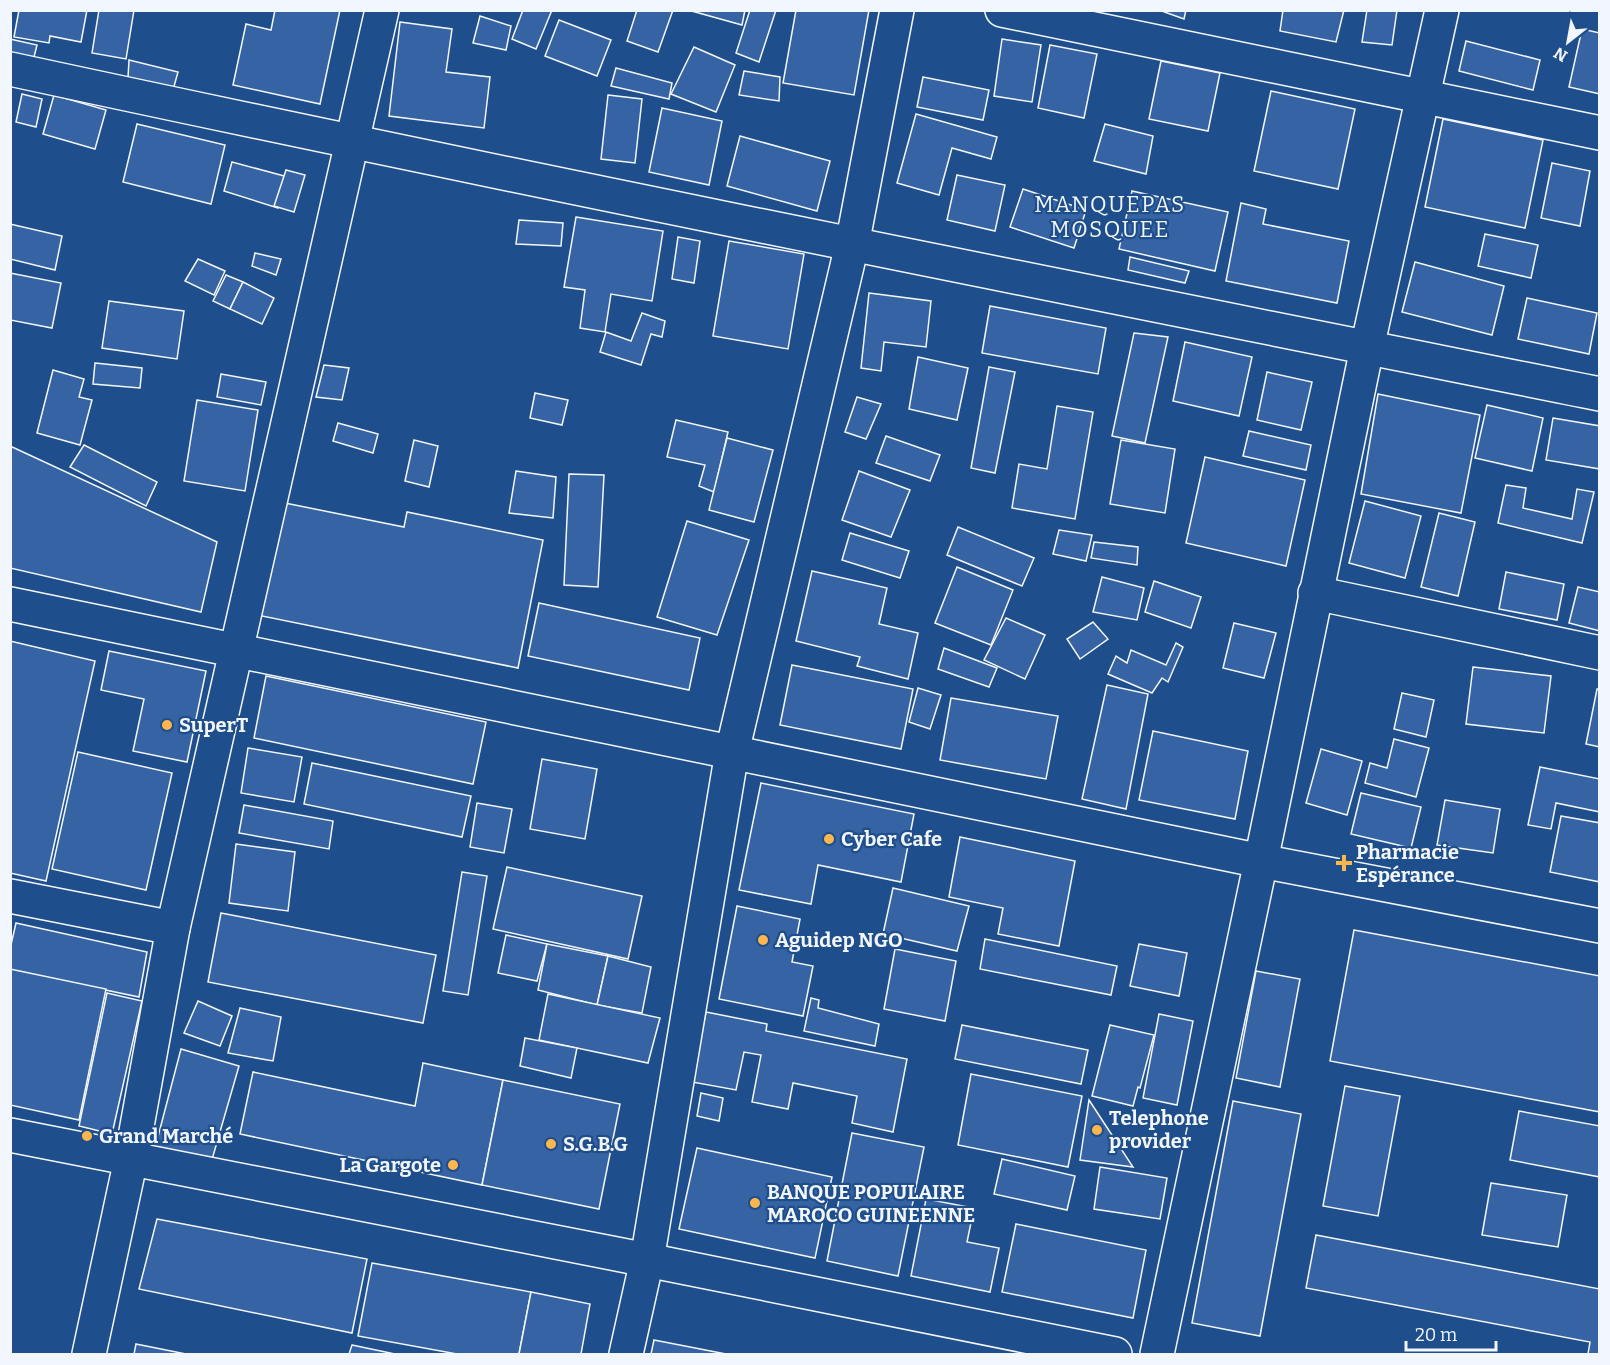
<svg xmlns="http://www.w3.org/2000/svg" width="1610" height="1365" viewBox="0 0 1610 1365" font-family="Bitter,serif">
	<style>
		.building { fill: #3563a3; stroke: #f2f6ff; stroke-width: 1.5 }
		.lines { fill: none; stroke-linecap: round; stroke-linejoin: round }
		.minor-casing { stroke: #f2f6ff; stroke-width: 36 }
		.major-casing { stroke: #f2f6ff; stroke-width: 36 }
		.minor { stroke: #1f4e8c; stroke-width: 33 }
		.major { stroke: #1f4e8c; stroke-width: 33 }
		.poi-dot { fill: #ffb74d; stroke: #1f4e8c; stroke-width: 2 }
		.labels { text-anchor: middle; dominant-baseline: central; stroke-width: 4.5; stroke-linejoin: round; paint-order: stroke }
		.poi-label { font-size: 20px; font-weight: bold; fill: #f2f6ff; stroke: #1f4e8c; text-anchor: start }
		.quarter-label { font-size: 22px; letter-spacing: 1.5px; fill: #f2f6ff; stroke: #1f4e8c }
	</style>
	<rect width="100%" height="100%" fill="#1f4e8c"/>
	<g class="building">
		<path d="M19,10H87L81,42L50,36L49,43L14,37Z"/>
		<path d="M99,10H134L126,59L92,53Z"/>
		<path d="M275,10H340L320,104L233,85L246,24L271,30Z"/>
		<path d="M523,10H552L536,49L512,39Z"/>
		<path d="M637,10H673L658,52L627,41Z"/>
		<path d="M688,10H745L742,25Z"/>
		<path d="M750,10H776L759,62L736,53Z"/>
		<path d="M796,10H869L854,95L783,83Z"/>
		<path d="M1159,10H1186L1184,19Z"/>
		<path d="M1283,10H1344L1336,42L1280,31Z"/>
		<path d="M1367,10H1397L1392,45L1362,42Z"/>
		<path d="M480,16L511,26L506,50L473,43Z"/>
		<path d="M559,20L611,40L597,76L545,56Z"/>
		<path d="M400,22L452,29L446,72L490,77L484,128L389,116Z"/>
		<path d="M1582,29L1600,33V94L1569,87Z"/>
		<path d="M10,39L37,45L33,61L10,54Z"/>
		<path d="M1002,39L1041,45L1032,102L994,96Z"/>
		<path d="M1466,41L1540,60L1533,90L1459,71Z"/>
		<path d="M1050,45L1097,54L1084,118L1038,108Z"/>
		<path d="M694,47L735,65L716,112L671,94Z"/>
		<path d="M129,60L178,72L173,90L128,78Z"/>
		<path d="M1161,61L1220,73L1208,131L1149,119Z"/>
		<path d="M616,68L672,83L669,99L611,86Z"/>
		<path d="M744,71L780,77L779,101L739,95Z"/>
		<path d="M923,77L989,90L983,120L917,107Z"/>
		<path d="M1271,91L1355,109L1338,189L1254,171Z"/>
		<path d="M22,94L42,99L36,127L16,122Z"/>
		<path d="M54,95L106,110L95,149L43,134Z"/>
		<path d="M608,95L642,99L635,163L601,159Z"/>
		<path d="M662,108L722,121L709,185L649,172Z"/>
		<path d="M916,114L997,137L991,159L952,148L939,195L897,183Z"/>
		<path d="M1443,119L1543,140L1525,228L1425,207Z"/>
		<path d="M137,124L225,145L211,204L123,182Z"/>
		<path d="M1105,124L1153,136L1146,174L1094,161Z"/>
		<path d="M740,136L830,161L817,211L727,186Z"/>
		<path d="M232,162L288,177L278,208L224,191Z"/>
		<path d="M1552,163L1590,171L1580,226L1541,218Z"/>
		<path d="M286,170L305,175L294,212L274,206Z"/>
		<path d="M957,175L1005,185L995,231L947,220Z"/>
		<path d="M1023,189L1086,210L1074,248L1010,227Z"/>
		<path d="M1132,191L1228,212L1215,271L1119,249Z"/>
		<path d="M1241,203L1266,209L1263,224L1349,241L1337,303L1226,281Z"/>
		<path d="M576,217L663,231L652,301L611,294L605,332L580,328L585,290L564,287Z"/>
		<path d="M519,220L563,223L561,246L516,244Z"/>
		<path d="M10,224L62,236L55,270L10,259Z"/>
		<path d="M1485,234L1538,245L1531,278L1478,266Z"/>
		<path d="M678,237L700,241L694,283L672,279Z"/>
		<path d="M729,241L804,254L788,349L713,336Z"/>
		<path d="M255,253L281,259L276,275L252,266Z"/>
		<path d="M1130,257L1189,271L1185,283L1128,270Z"/>
		<path d="M198,259L225,271L214,295L185,281Z"/>
		<path d="M1415,262L1504,286L1492,335L1402,312Z"/>
		<path d="M10,273L61,283L52,328L10,320Z"/>
		<path d="M226,275L243,282L230,309L213,301Z"/>
		<path d="M243,282L274,298L262,324L230,309Z"/>
		<path d="M869,293L931,301L926,347L884,342L881,371L861,368Z"/>
		<path d="M1527,298L1597,313L1589,354L1518,339Z"/>
		<path d="M109,301L184,311L177,359L102,348Z"/>
		<path d="M990,306L1106,328L1098,374L982,353Z"/>
		<path d="M642,313L665,321L662,337L651,334L641,365L600,352L606,332L631,341Z"/>
		<path d="M1134,333L1168,337L1145,443L1112,436Z"/>
		<path d="M1185,342L1252,357L1239,416L1173,401Z"/>
		<path d="M918,357L968,368L957,420L909,409Z"/>
		<path d="M95,363L142,368L140,388L93,384Z"/>
		<path d="M324,365L349,368L342,400L316,397Z"/>
		<path d="M989,367L1015,372L995,473L971,468Z"/>
		<path d="M53,370L84,379L79,397L92,400L80,445L37,433Z"/>
		<path d="M1267,372L1312,382L1301,430L1257,420Z"/>
		<path d="M221,374L266,382L261,405L217,397Z"/>
		<path d="M535,393L568,400L562,425L530,418Z"/>
		<path d="M1378,394L1480,415L1461,513L1361,494Z"/>
		<path d="M857,397L881,404L866,439L845,432Z"/>
		<path d="M197,400L258,410L245,491L184,481Z"/>
		<path d="M1487,405L1543,418L1532,471L1475,458Z"/>
		<path d="M1057,406L1093,412L1075,519L1012,508L1019,464L1047,469Z"/>
		<path d="M1553,418L1600,426V469L1546,460Z"/>
		<path d="M676,420L728,432L714,492L699,486L705,465L667,457Z"/>
		<path d="M338,423L378,434L373,453L333,441Z"/>
		<path d="M1249,431L1311,445L1306,470L1243,456Z"/>
		<path d="M886,436L940,455L930,481L876,463Z"/>
		<path d="M727,438L773,450L754,522L709,510Z"/>
		<path d="M414,440L438,446L429,487L405,481Z"/>
		<path d="M1121,440L1175,449L1165,513L1110,504Z"/>
		<path d="M84,445L157,482L146,506L70,467Z"/>
		<path d="M10,446L217,542L201,612L10,568Z"/>
		<path d="M1205,457L1305,480L1286,566L1186,543Z"/>
		<path d="M516,471L556,477L553,518L509,513Z"/>
		<path d="M859,471L910,490L891,537L842,520Z"/>
		<path d="M569,474L604,475L598,587L564,585Z"/>
		<path d="M1506,485L1526,488L1523,508L1572,519L1577,489L1594,492L1582,543L1498,523Z"/>
		<path d="M1365,501L1421,516L1405,578L1349,563Z"/>
		<path d="M280,502L404,527L407,512L543,540L518,668L257,615Z"/>
		<path d="M1439,513L1475,522L1458,596L1421,587Z"/>
		<path d="M687,521L749,540L717,635L657,617Z"/>
		<path d="M958,527L1034,558L1022,586L947,555Z"/>
		<path d="M1059,530L1092,535L1086,561L1053,554Z"/>
		<path d="M850,533L909,551L900,578L842,560Z"/>
		<path d="M1094,542L1138,547L1137,565L1091,558Z"/>
		<path d="M957,567L1013,590L991,645L935,623Z"/>
		<path d="M812,571L887,588L879,624L918,633L908,679L857,666L860,657L796,641Z"/>
		<path d="M1506,572L1564,584L1557,620L1499,609Z"/>
		<path d="M1102,577L1144,588L1137,620L1093,612Z"/>
		<path d="M1154,581L1201,597L1191,628L1145,612Z"/>
		<path d="M1578,587L1600,592V631L1569,623Z"/>
		<path d="M539,603L700,638L689,690L528,656Z"/>
		<path d="M1006,618L1045,635L1025,679L984,660Z"/>
		<path d="M1093,622L1108,639L1080,659L1067,639Z"/>
		<path d="M1234,623L1276,633L1264,678L1223,668Z"/>
		<path d="M10,641L95,661L46,881L10,873Z"/>
		<path d="M1176,643L1183,647L1168,682L1162,678L1152,693L1108,674L1116,656L1127,663L1131,650L1166,665Z"/>
		<path d="M944,648L997,668L989,687L938,669Z"/>
		<path d="M109,651L206,671L187,762L133,751L144,699L101,690Z"/>
		<path d="M792,665L913,689L901,749L780,725Z"/>
		<path d="M1473,667L1551,676L1544,733L1466,724Z"/>
		<path d="M266,676L486,722L473,784L254,738Z"/>
		<path d="M1107,685L1148,694L1126,809L1082,799Z"/>
		<path d="M918,688L941,695L930,729L909,722Z"/>
		<path d="M1597,689H1600V747L1586,744Z"/>
		<path d="M1402,693L1434,700L1426,737L1394,729Z"/>
		<path d="M951,698L1058,716L1046,779L940,760Z"/>
		<path d="M1153,731L1248,751L1235,819L1139,800Z"/>
		<path d="M1394,739L1429,748L1416,797L1365,783L1370,763L1387,768Z"/>
		<path d="M248,748L302,757L294,802L241,793Z"/>
		<path d="M1321,749L1362,761L1347,815L1306,803Z"/>
		<path d="M78,752L172,773L146,890L52,869Z"/>
		<path d="M542,759L597,769L585,839L530,829Z"/>
		<path d="M312,763L471,796L462,837L304,804Z"/>
		<path d="M1540,767L1600,779V812L1556,803L1551,829L1528,825Z"/>
		<path d="M761,783L914,814L901,882L818,865L811,904L739,890Z"/>
		<path d="M1361,793L1421,807L1411,848L1351,834Z"/>
		<path d="M1445,800L1500,809L1493,853L1437,845Z"/>
		<path d="M477,803L512,809L504,853L470,847Z"/>
		<path d="M244,805L333,821L329,849L239,833Z"/>
		<path d="M1561,816L1600,823V882L1550,872Z"/>
		<path d="M960,837L1075,861L1059,946L998,934L1003,908L949,897Z"/>
		<path d="M236,844L295,852L288,911L229,903Z"/>
		<path d="M507,867L642,896L628,959L493,929Z"/>
		<path d="M462,872L487,876L468,995L443,991Z"/>
		<path d="M893,888L969,906L957,951L883,934Z"/>
		<path d="M737,906L800,919L792,962L813,966L803,1016L719,999Z"/>
		<path d="M221,913L436,955L423,1023L208,982Z"/>
		<path d="M16,923L147,952L139,997L10,970V949Z"/>
		<path d="M1354,930L1600,976V1112L1330,1061Z"/>
		<path d="M506,935L547,944L537,981L498,973Z"/>
		<path d="M985,939L1117,966L1111,995L980,969Z"/>
		<path d="M547,944L608,956L597,1005L538,990Z"/>
		<path d="M1139,944L1187,953L1179,996L1130,986Z"/>
		<path d="M895,949L956,961L945,1021L884,1009Z"/>
		<path d="M608,956L651,967L642,1013L597,1005Z"/>
		<path d="M10,969L106,989L79,1120L10,1105Z"/>
		<path d="M1256,971L1300,979L1280,1087L1236,1078Z"/>
		<path d="M107,993L142,1001L112,1134L79,1126Z"/>
		<path d="M548,994L660,1018L648,1063L539,1040Z"/>
		<path d="M811,998L819,1000L818,1008L879,1024L875,1046L804,1031Z"/>
		<path d="M198,1001L232,1016L220,1046L184,1033Z"/>
		<path d="M240,1008L281,1017L273,1061L228,1053Z"/>
		<path d="M706,1012L767,1024L766,1031L907,1059L893,1132L852,1123L857,1096L793,1083L788,1109L752,1102L761,1055L744,1052L736,1090L692,1082Z"/>
		<path d="M1159,1014L1193,1021L1177,1105L1143,1098Z"/>
		<path d="M962,1025L1088,1050L1081,1084L955,1059Z"/>
		<path d="M1110,1025L1154,1035L1140,1088L1138,1087L1133,1106L1092,1096Z"/>
		<path d="M525,1038L577,1048L571,1078L520,1066Z"/>
		<path d="M181,1049L239,1066L211,1163L155,1148Z"/>
		<path d="M423,1063L503,1080L482,1185L240,1134L253,1072L415,1106Z"/>
		<path d="M971,1074L1082,1096L1068,1167L958,1145Z"/>
		<path d="M503,1080L620,1104L599,1209L482,1185Z"/>
		<path d="M1345,1086L1400,1096L1378,1216L1323,1206Z"/>
		<path d="M701,1093L723,1098L719,1121L697,1116Z"/>
		<path d="M1089,1100L1133,1167L1080,1160Z"/>
		<path d="M1233,1101L1301,1114L1260,1336L1192,1323Z"/>
		<path d="M1519,1111L1600,1126V1177L1510,1160Z"/>
		<path d="M852,1133L924,1147L898,1276L827,1261Z"/>
		<path d="M697,1148L832,1177L815,1258L679,1229Z"/>
		<path d="M1002,1159L1075,1176L1067,1210L994,1194Z"/>
		<path d="M1100,1167L1167,1178L1160,1219L1094,1209Z"/>
		<path d="M1491,1183L1567,1195L1558,1247L1482,1235Z"/>
		<path d="M926,1199L974,1208L967,1242L999,1248L990,1292L911,1276Z"/>
		<path d="M157,1219L367,1259L352,1333L139,1289Z"/>
		<path d="M1016,1224L1146,1250L1133,1318L1002,1292Z"/>
		<path d="M1316,1235L1600,1289V1354H1588L1590,1342L1306,1288Z"/>
		<path d="M372,1263L531,1292L519,1354H457L358,1336Z"/>
		<path d="M531,1292L590,1304L581,1354H519Z"/>
		<path d="M654,1340L726,1354H651Z"/>
		<path d="M136,1344L186,1354H134Z"/>
		<path d="M352,1345L395,1354H349Z"/>
	</g>
	<g class="lines">
		<g class="minor-casing">
			<g id="minor">
				<path d="M1002,10L1600,133"/>
				<path d="M1442,10L1367,348L1261,861L1600,926"/>
				<path d="M10,69C539,183 1069,288 1600,394"/>
				<path d="M1315,593L1600,653"/>
				<path d="M10,896L173,928"/>
				<path d="M89,1354L131,1159L173,928L382,10"/>
				<path d="M626,1354L647,1260L732,752L852,245L897,10"/>
			</g>
		</g>
		<g class="major-casing">
			<g id="major">
				<path d="M10,604L1261,861L1157,1354"/>
				<path d="M10,1135L647,1260L1115,1354"/>
			</g>
		</g>
		<use href="#minor" class="minor"/>
		<use href="#major" class="major"/>
	</g>
	<g class="poi-dot">
		<circle cx="167" cy="725" r="6"/>
		<circle cx="829" cy="839" r="6"/>
		<path d="M1341 854h6v6h6v6h-6v6h-6v-6h-6v-6h6z"/>
		<circle cx="763" cy="940" r="6"/>
		<circle cx="1097" cy="1130" r="6"/>
		<circle cx="87" cy="1136" r="6"/>
		<circle cx="551" cy="1144" r="6"/>
		<circle cx="453" cy="1165" r="6"/>
		<circle cx="755" cy="1203" r="6"/>
	</g>
	<g class="labels">
		<g class="poi-label">
			<text x="179" y="725">SuperT</text>
			<text x="841" y="839">Cyber Cafe</text>
			<text x="1356" y="852">Pharmacie<tspan x="1356" dy="23">Espérance</tspan></text>
			<text x="775" y="940">Aguidep NGO</text>
			<text x="1109" y="1118">Telephone<tspan x="1109" dy="23">provider</tspan></text>
			<text x="99" y="1136">Grand Marché</text>
			<text x="563" y="1144">S.G.B.G</text>
			<text x="441" y="1165" text-anchor="end">La Gargote</text>
			<text x="767" y="1192">BANQUE POPULAIRE<tspan x="767" dy="23">MAROCO GUINEENNE</tspan></text>
		</g>
		<g class="quarter-label">
			<text x="1110" y="204">MANQUEPAS<tspan x="1110" dy="25">MOSQUEE</tspan></text>
		</g>
	</g>
	<rect width="1610" height="1365" fill="none" stroke="#f2f6ff" stroke-width="24"/>
	<g transform="translate(1568 42) rotate(211)" stroke="#1f4e8c" stroke-width="4.5" paint-order="stroke">
	<path d="M0-4.5L10 22L0 15L-10 22Z" fill="#f2f6ff"/>
	<text y="-9" font-size="16" font-weight="bold" text-anchor="middle" fill="#f2f6ff">N</text>
	</g>
	<path d="M1406 1341v9h90v-9" fill="none" stroke="#f2f6ff" stroke-width="3"/>
	<text x="1415" y="1341" font-size="18" fill="#f2f6ff" stroke="#1f4e8c" stroke-width="4.5" paint-order="stroke">20 m</text>
</svg>
